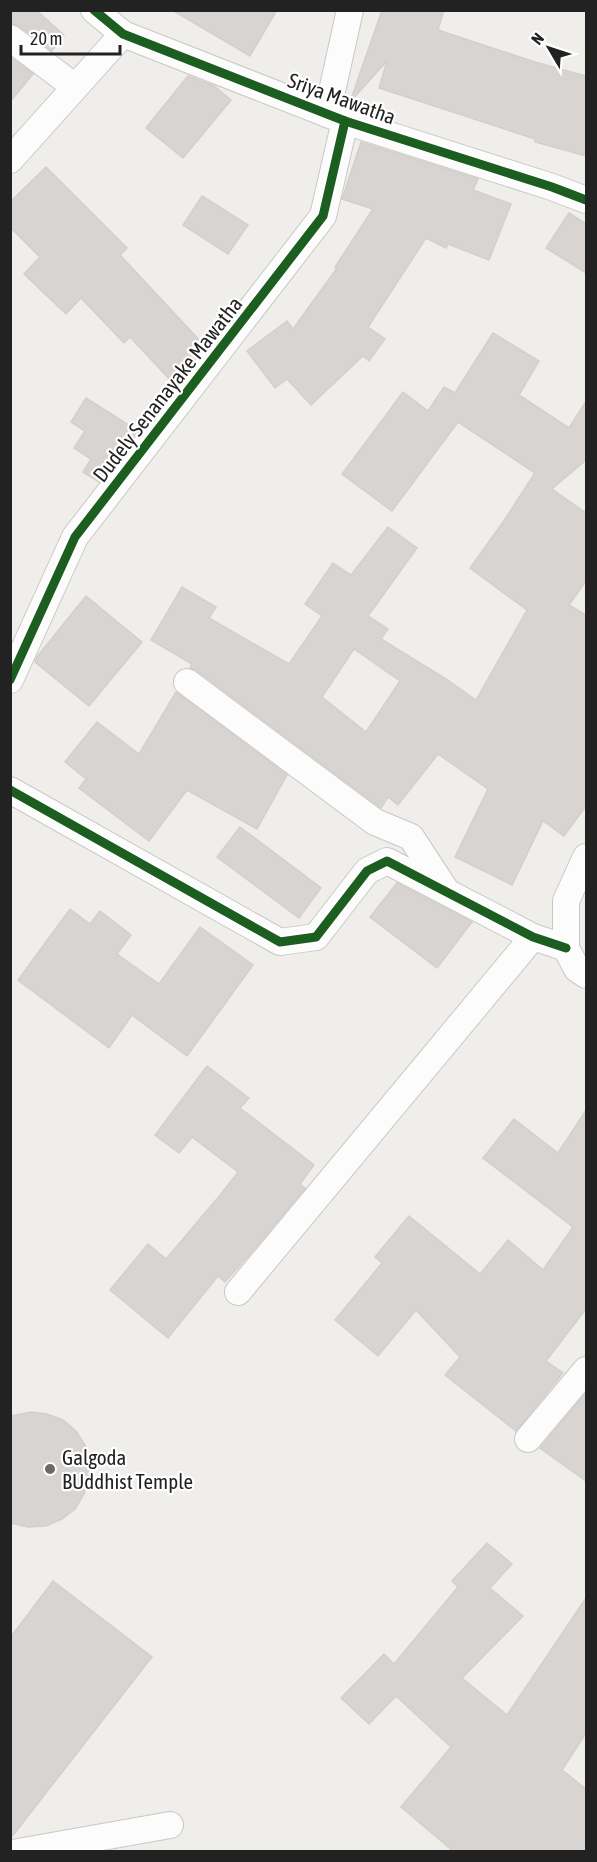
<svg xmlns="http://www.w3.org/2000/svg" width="597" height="1862" viewBox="0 0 597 1862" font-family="'Asap Condensed',sans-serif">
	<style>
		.building { fill: #d7d4d2; stroke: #d3d0cc; stroke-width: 1.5; fill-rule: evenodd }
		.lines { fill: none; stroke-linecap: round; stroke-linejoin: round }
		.minor-casing { stroke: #c9c8c7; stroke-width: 28 }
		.minor { stroke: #fdfcfc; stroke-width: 26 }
		.cycleway-casing { stroke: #fff; stroke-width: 13 }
		.cycleway { stroke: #1b5e20; stroke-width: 9 }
		.poi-dot { fill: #6a6968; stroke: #fff; stroke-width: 2 }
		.labels { text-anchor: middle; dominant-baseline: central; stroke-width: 4.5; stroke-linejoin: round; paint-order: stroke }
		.street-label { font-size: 21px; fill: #222; stroke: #fff }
		.poi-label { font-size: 21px; fill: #222; stroke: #fff; text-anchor: start }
	</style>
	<rect width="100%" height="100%" fill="#f0eeeb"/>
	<g class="building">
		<path d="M10,10H36L64,35L52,51L19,26L10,23Z"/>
		<path d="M172,10H277L250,56Z"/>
		<path d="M382,10H444L438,30L535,62L586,76V156L535,142V139L379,88L387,61L350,102Z"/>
		<path d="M10,57L33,74L10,102Z"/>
		<path d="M188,76L214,86L231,100L183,158L146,128Z"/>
		<path d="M361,142L478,179L473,190L511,204L489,260L448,244L446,248L426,238L368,327L385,339L369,361L363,356L311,405L287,379L275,388L247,351L287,321L293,329L337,268L335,267L373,209L342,199Z"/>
		<path d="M46,167L127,248L120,255L204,345L174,384L130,337L124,343L81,298L66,314L24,274L40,257L10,227V202Z"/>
		<path d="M202,196L248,225L228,254L183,225Z"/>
		<path d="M569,213L586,224V273L546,248Z"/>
		<path d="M493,333L539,361L519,395L569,428L586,401V460L552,489L586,513V581L569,605L586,615V806L564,836L543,821L512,885L455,857L488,789L438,754L398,805L388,797L381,808L196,670L190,668L192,664L151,640L182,587L216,607L209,618L289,664L322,616L305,604L333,563L351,575L388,527L417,548L368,616L388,629L381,639L446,679L476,700L527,610L470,568L503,522L535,473L458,422L392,511L342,474L403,392L428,411L444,387L455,393ZM354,649L400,681L366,732L322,697Z"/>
		<path d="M86,398L138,431L99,482L83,472L91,459L74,448L85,431L71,422Z"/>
		<path d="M86,596L142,642L89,706L35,662L37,657Z"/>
		<path d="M176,692L287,775L257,829L187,790L149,841L79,788L86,779L65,762L97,722L139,754Z"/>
		<path d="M240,827L321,888L299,918L217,857Z"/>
		<path d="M397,883L472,922L437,968L370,917Z"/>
		<path d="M70,909L90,924L100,911L131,935L117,954L159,984L200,927L253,965L187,1056L132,1015L109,1048L18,980Z"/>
		<path d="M207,1066L249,1098L240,1108L314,1165L300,1184L305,1188L250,1254L225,1282L218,1276L168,1338L110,1290L148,1244L166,1259L221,1194L238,1172L192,1137L179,1153L155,1135Z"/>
		<path d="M586,1110V1309L546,1361L563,1373L516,1431L445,1375L460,1357L416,1310L378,1356L335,1320L382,1263L375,1257L409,1216L480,1274L508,1240L543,1270L573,1227L483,1158L514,1119L558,1153Z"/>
		<path d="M586,1393V1481L540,1448Z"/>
		<path d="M31,1412L47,1414L63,1420L76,1431L85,1445L90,1461L89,1478L84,1494L75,1509L62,1519L46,1526L28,1527L10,1523V1416Z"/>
		<path d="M487,1543L512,1564L490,1588L523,1616L462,1678L507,1715L586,1598V1733L562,1770L586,1789V1851H453L401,1807L451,1747L396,1696L369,1724L341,1698L384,1654L394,1664L458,1587L452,1581Z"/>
		<path d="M53,1581L152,1657L10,1839V1638Z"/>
	</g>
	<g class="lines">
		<g class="minor-casing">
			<g id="minor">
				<path d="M94,10L123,34L345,121L552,187L586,200"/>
				<path d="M10,38L75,87"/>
				<path d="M327,114L350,10"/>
				<path d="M10,160L123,34"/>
				<path d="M10,680L75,537L323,216L345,121"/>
				<path d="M187,682L375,822L411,837L445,889"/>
				<path d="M10,790L280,942L316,937L367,871L387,861L533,937L566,948"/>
				<path d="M586,857L566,901V948L577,969L586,975"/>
				<path d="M238,1292L533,937"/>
				<path d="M528,1439L586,1370"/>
				<path d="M18,1852L170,1825"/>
			</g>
		</g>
		<use href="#minor" class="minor"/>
		<g class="cycleway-casing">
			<g id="cycleway">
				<path d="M94,10L123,34L345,121L552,187L586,200"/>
				<path d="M10,680L75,537L323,216L345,121"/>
				<path d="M10,790L280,942L316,937L367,871L387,861L533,937L566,948"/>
			</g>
		</g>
		<use href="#cycleway" class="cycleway"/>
	</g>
	<circle class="poi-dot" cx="50" cy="1469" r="6"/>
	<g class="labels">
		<g class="street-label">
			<text transform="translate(342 98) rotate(20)">Sriya Mawatha</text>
			<text transform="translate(167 389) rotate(-52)">Dudely Senanayake Mawatha</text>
		</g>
		<g class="poi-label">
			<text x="62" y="1457">Galgoda<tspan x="62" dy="24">BUddhist Temple</tspan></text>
		</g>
	</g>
	<rect width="597" height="1862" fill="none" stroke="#222222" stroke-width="24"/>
	<g transform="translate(549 48) rotate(309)" stroke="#ffffff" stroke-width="4.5" paint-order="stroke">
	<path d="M0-4.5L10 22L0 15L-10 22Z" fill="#222222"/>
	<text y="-9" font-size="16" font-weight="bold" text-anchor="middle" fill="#222222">N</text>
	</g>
	<path d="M21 45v9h99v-9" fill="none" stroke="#222222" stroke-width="3"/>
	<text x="30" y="45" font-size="18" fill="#222222" stroke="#ffffff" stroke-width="4.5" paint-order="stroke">20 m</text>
</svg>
